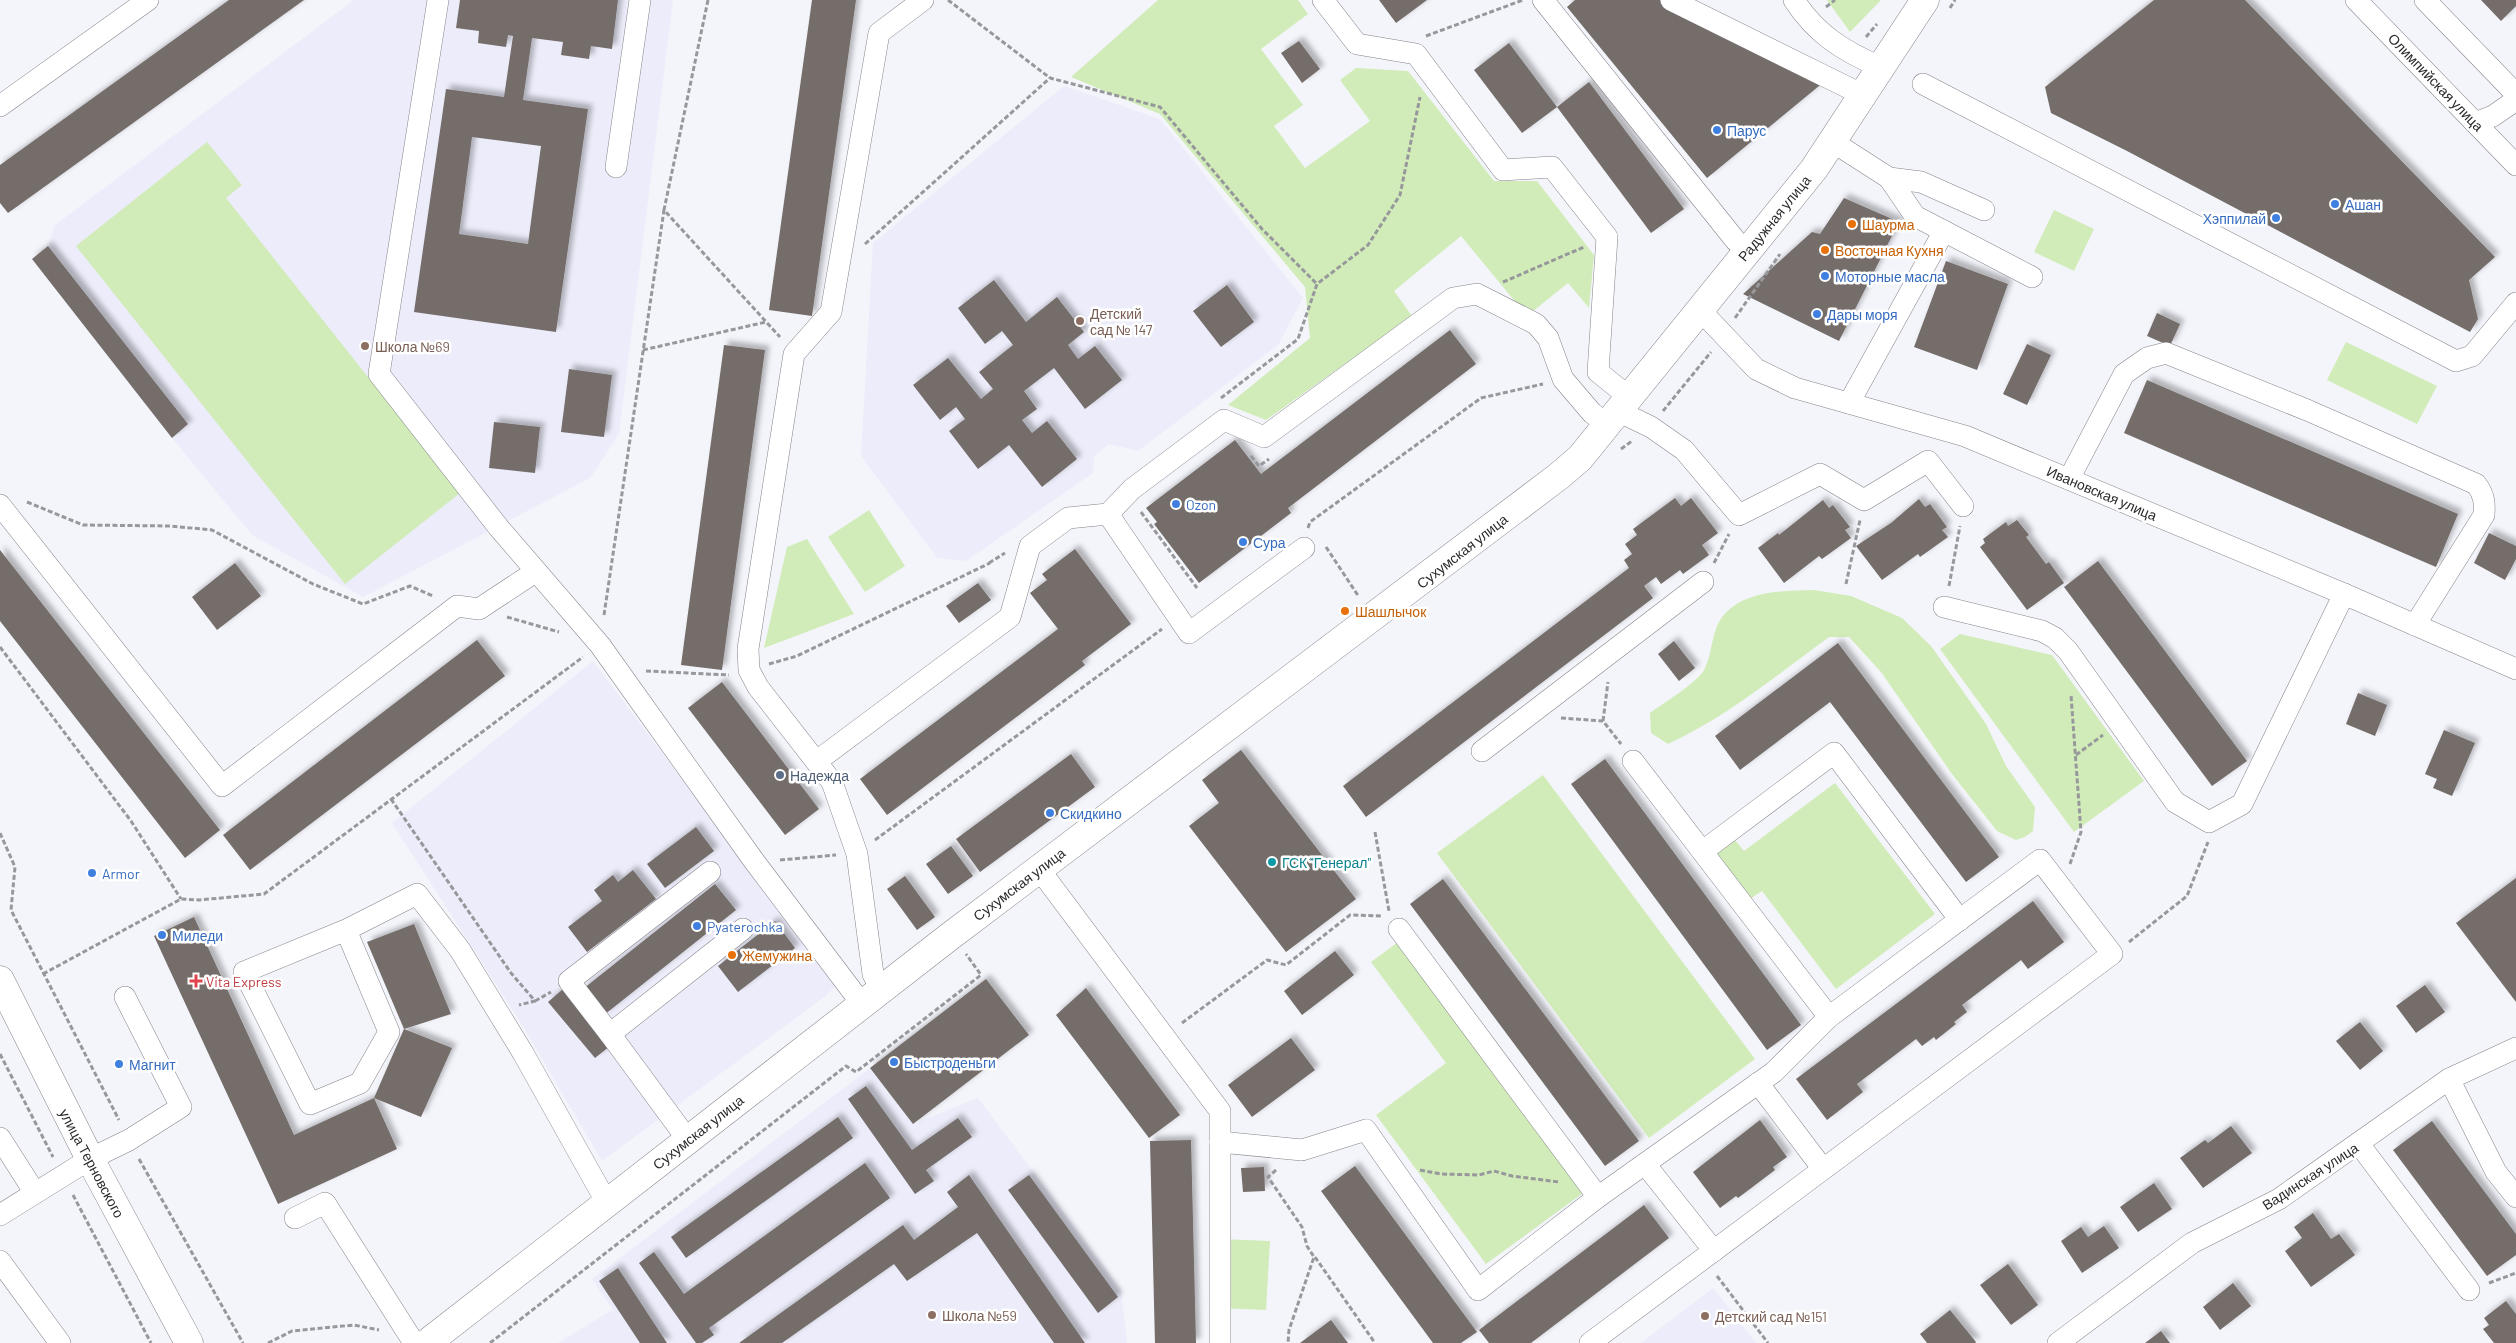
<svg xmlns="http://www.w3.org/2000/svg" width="2516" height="1343" viewBox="0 0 2516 1343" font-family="Barlow,sans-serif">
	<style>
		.built { fill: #ececfa }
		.green { fill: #d1ecb8 }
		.building { fill: #746d6b; fill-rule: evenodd; filter: url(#shadow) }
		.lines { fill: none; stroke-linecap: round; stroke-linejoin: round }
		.minor-casing { stroke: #84848a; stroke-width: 22 }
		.major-casing { stroke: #84848a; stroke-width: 29 }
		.path { stroke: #97989c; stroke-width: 3; stroke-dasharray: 5 2.5; stroke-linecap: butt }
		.minor { stroke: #fff; stroke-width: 21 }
		.major { stroke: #fff; stroke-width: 28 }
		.shop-dot { fill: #3f7fe0; stroke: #fff; stroke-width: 2 }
		.food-dot { fill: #e8710a; stroke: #fff; stroke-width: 2 }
		.education-dot { fill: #8d6e63; stroke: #fff; stroke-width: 2 }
		.service-dot { fill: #5c6f8a; stroke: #fff; stroke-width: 2 }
		.culture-dot { fill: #0f9aa8; stroke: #fff; stroke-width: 2 }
		.health-dot { fill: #e0444e; stroke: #fff; stroke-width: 2 }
		.labels { text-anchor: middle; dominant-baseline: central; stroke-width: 5; stroke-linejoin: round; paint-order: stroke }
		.street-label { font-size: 14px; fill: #2a2a2c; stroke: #fff }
		.shop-label { font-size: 14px; fill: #366cbe; stroke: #fff; text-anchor: start }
		.food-label { font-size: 14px; fill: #c56008; stroke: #fff; text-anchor: start }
		.education-label { font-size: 14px; fill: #785e54; stroke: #fff; text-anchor: start }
		.service-label { font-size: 14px; fill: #4e5e75; stroke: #fff; text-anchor: start }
		.culture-label { font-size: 14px; fill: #0d838f; stroke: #fff; text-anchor: start }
		.health-label { font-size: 14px; fill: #be3a42; stroke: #fff; text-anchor: start }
	</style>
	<defs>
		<filter id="shadow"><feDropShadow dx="4.5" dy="-4.5" stdDeviation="2.5" flood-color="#0004"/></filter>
	</defs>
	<rect width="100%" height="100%" fill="#f4f5fb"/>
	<g class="built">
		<path d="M354,0H673L619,434L590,478L363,597L252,535L172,438L32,259L48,246L55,225Z"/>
		<path d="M1064,86L1160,119L1303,298L1278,345L1138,451L1109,444L1094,456L1093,473L966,561L937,558L861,456L873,243Z"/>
		<path d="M593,661L837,985L823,998L602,1161L521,1023L392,823Z"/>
		<path d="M870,1068L913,1124L978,1098L1121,1289L1127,1343H558L612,1310L631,1337L592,1279Z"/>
		<path d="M1713,1288L1756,1343H1641Z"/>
	</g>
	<g class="green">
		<path d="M1158,0H1298L1308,14L1261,49L1303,105L1274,126L1305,168L1370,121L1340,80L1356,68L1408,71L1494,181H1537L1594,255L1589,308L1568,283L1527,316L1461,236L1394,291L1412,316L1266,420L1228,405L1310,338L1305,287L1160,114L1071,77Z"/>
		<path d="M1827,0H1881L1850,32Z"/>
		<path d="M207,142L242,185L226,198L460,493L345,584L76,246Z"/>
		<path d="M2054,210L2094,229L2074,271L2034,252Z"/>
		<path d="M2346,342L2437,386L2417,424L2327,380Z"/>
		<path d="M869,510L905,566L865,592L828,537Z"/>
		<path d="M807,539L854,614L764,648L787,547Z"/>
		<path d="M1814,590L1851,596L1902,618L1931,646L1986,724L2006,766L2035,807L2033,831L2025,837L2016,840L1997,831L1952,774L1881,672L1849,637H1829C1777,675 1727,717 1668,744L1651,733L1650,713C1661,705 1699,681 1704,670C1712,655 1711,637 1719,622C1738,590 1782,591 1814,590Z"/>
		<path d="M1960,634L2052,655L2144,781L2074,832L1940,649Z"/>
		<path d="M1543,775L1755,1059L1649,1138L1437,853Z"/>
		<path d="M1835,783L1935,914L1836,989L1762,891L1750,899L1716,854L1735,840L1744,851Z"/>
		<path d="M1398,942L1583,1193L1486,1264L1376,1115L1446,1063L1371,962Z"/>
		<path d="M1221,1239L1270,1241L1266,1310L1218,1308Z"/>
	</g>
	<g class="building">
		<path d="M229,0H304L8,213L0,203V165Z"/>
		<path d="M460,0H618L612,49L591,46L589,59L561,55L563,42L532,38L523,100L588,109L556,332L414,312L446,89L504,97L513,36L508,35L506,47L478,43L479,31L456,28ZM472,137L541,146L528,244L459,234Z"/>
		<path d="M812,0H856L812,316L769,310Z"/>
		<path d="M1379,0H1427L1396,23Z"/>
		<path d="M1575,0H1666L1825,81L1707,178L1567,7Z"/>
		<path d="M2154,0H2245L2495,257L2469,280L2478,319L2470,332L2127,151L2051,113L2045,87Z"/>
		<path d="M2481,0H2516V6L2501,21Z"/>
		<path d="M1299,41L1320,69L1302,83L1281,53Z"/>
		<path d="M1509,43L1557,107L1522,133L1474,70Z"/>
		<path d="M1589,82L1684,209L1651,233L1557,107Z"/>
		<path d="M1844,198L1899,222L1839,341L1743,294L1812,232L1820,234Z"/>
		<path d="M48,246L188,424L172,438L32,259Z"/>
		<path d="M1946,261L2008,284L1977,370L1914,347Z"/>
		<path d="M994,280L1026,322L1057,297L1084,332L1068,345L1078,359L1095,346L1122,380L1085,409L1054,368L1024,391L1037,409L1022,420L1032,433L1047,421L1077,459L1042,487L1009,445L978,469L949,431L965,419L956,407L940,420L913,385L948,358L981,399L993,389L979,372L1013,345L1002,331L985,344L958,308Z"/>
		<path d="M1227,285L1254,322L1221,347L1193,311Z"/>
		<path d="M2157,313L2180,324L2170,346L2147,336Z"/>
		<path d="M1450,330L1476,364L1288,508L1291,513L1199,583L1154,524L1157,522L1146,508L1235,440L1261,474Z"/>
		<path d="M2027,344L2051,355L2027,405L2003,394Z"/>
		<path d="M724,345L765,350L722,670L681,665Z"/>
		<path d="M569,369L612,375L604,437L561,432Z"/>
		<path d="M2147,380L2458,514L2436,567L2124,433Z"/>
		<path d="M494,422L540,427L535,473L489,468Z"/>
		<path d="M1675,498L1681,506L1691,498L1718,533L1702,545L1709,555L1683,574L1680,570L1661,584L1656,577L1644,586L1653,598L1366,817L1343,786L1629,568L1624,560L1632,554L1625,544L1637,535L1633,529Z"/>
		<path d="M1919,499L1925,507L1930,504L1947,527L1942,530L1948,537L1920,557L1918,554L1882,580L1856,546L1891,523Z"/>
		<path d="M1823,500L1829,508L1833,505L1850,527L1845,530L1851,538L1822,559L1819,556L1784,583L1758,548L1778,533L1779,535Z"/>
		<path d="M2017,520L2029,535L2026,537L2046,564L2049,562L2064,583L2027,610L1980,547L1985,543L1983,539L2006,522L2008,526Z"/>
		<path d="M2489,533L2516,546V559L2505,580L2474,563Z"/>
		<path d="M1075,549L1131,624L1082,661L1085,665L887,815L860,779L1058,629L1030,593L1047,580L1042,574Z"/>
		<path d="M0,550L220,830L185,858L0,621Z"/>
		<path d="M2098,561L2247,761L2212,786L2064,587Z"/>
		<path d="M235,563L261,596L217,630L192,597Z"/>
		<path d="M978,583L991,600L959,623L946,606Z"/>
		<path d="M477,640L505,676L250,870L223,835Z"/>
		<path d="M1674,641L1695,668L1679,681L1658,654Z"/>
		<path d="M1838,643L1999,857L1966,882L1830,702L1740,770L1715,736Z"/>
		<path d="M722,682L819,809L785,835L688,708Z"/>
		<path d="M2358,693L2387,705L2375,736L2346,724Z"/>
		<path d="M2444,730L2475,743L2452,796L2433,788L2437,779L2425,774Z"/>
		<path d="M1241,750L1356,899L1286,952L1189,826L1219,803L1202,780Z"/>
		<path d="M1071,754L1095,787L980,872L956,839Z"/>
		<path d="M1605,759L1801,1025L1767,1050L1571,784Z"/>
		<path d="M696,827L714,851L665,888L647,864Z"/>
		<path d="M951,846L973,876L948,894L926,864Z"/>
		<path d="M633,870L656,899L587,952L568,927L602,901L594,890L613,875L618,882Z"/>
		<path d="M905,876L935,917L917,930L887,889Z"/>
		<path d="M2516,878V1002L2456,923Z"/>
		<path d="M1443,879L1639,1141L1605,1166L1410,904Z"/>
		<path d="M715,884L736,910L604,1015L583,989Z"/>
		<path d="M2033,901L2064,942L2028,969L2021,960L1962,1005L1967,1012L1954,1022L1956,1024L1936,1040L1934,1037L1922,1046L1916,1039L1857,1084L1863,1092L1827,1120L1796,1079Z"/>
		<path d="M194,917L294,1135L374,1098L397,1149L278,1204L154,936Z"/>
		<path d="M775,921L795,948L738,992L718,966Z"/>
		<path d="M414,924L451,1014L404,1029L367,942Z"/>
		<path d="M1335,951L1354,975L1302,1015L1284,991Z"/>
		<path d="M986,979L1029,1035L913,1124L870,1068Z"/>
		<path d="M2425,985L2445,1012L2416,1033L2396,1006Z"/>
		<path d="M1086,988L1180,1115L1149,1138L1056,1015Z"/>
		<path d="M563,989L610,1046L595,1058L548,1002Z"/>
		<path d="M2360,1022L2383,1051L2360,1070L2336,1041Z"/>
		<path d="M404,1029L452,1048L421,1117L374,1098Z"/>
		<path d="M1291,1038L1315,1070L1252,1117L1228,1085Z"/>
		<path d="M866,1086L912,1150L958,1118L972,1137L926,1170L934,1181L915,1194L848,1099Z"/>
		<path d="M838,1117L853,1138L686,1258L671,1237Z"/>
		<path d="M1760,1120L1787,1157L1773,1167L1775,1170L1738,1198L1736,1196L1720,1208L1693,1172Z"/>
		<path d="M2432,1121L2516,1234V1255L2487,1276L2393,1150Z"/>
		<path d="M2231,1126L2252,1153L2203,1188L2180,1158L2205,1140L2208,1143Z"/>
		<path d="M1191,1140L1196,1343H1155L1150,1141Z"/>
		<path d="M865,1163L890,1198L709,1328L714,1335L702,1343H696L639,1263L654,1252L684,1294Z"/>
		<path d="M1355,1166L1477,1332L1461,1343H1433L1321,1191Z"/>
		<path d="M1264,1167L1265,1191L1243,1192L1241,1168Z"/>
		<path d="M969,1175L1085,1343H1054L977,1233L907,1281L894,1264L782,1343H739L903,1225L914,1240L958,1207L947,1192Z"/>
		<path d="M1029,1175L1118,1297L1098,1313L1008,1190Z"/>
		<path d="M2154,1183L2172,1209L2138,1232L2120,1207Z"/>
		<path d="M1644,1205L1669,1238L1531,1343H1489L1479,1330Z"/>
		<path d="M2313,1213L2331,1239L2339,1234L2355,1255L2311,1287L2285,1251L2302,1238L2294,1227Z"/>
		<path d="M2104,1226L2119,1248L2082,1273L2061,1241L2081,1227L2088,1237Z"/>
		<path d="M2008,1264L2038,1305L2011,1325L1980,1285Z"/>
		<path d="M618,1268L667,1343H640L599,1281Z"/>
		<path d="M2233,1283L2251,1306L2220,1330L2203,1307Z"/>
		<path d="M2506,1301L2516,1314V1343H2494L2483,1329L2489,1325L2484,1318Z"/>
		<path d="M1950,1310L1976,1342L1975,1343H1927L1920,1334Z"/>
		<path d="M1331,1320L1348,1343H1300Z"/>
		<path d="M2161,1331L2170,1343H2145Z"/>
	</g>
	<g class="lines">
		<g class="minor-casing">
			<g id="minor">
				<path d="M438,0L379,374L499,528L600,645L754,861L862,1004"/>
				<path d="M1323,0L1357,44L1416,54L1503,170L1552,167L1607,237L1598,372L1629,397"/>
				<path d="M1543,0L1736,241"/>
				<path d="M1671,0L1863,95"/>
				<path d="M1794,0C1816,34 1843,51 1880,67"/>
				<path d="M2356,0L2516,165"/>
				<path d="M2425,0L2516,94"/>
				<path d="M1923,84L2456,361L2472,356L2516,303"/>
				<path d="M0,106L148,0"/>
				<path d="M2475,123L2493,116L2516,100"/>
				<path d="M1833,142L1889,178L1915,216L2032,277"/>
				<path d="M616,167L640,0"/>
				<path d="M1889,178L1921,182L1984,210"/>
				<path d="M1700,310L1756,369L1795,388L1965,436L2344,594L2516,669"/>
				<path d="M1849,403L1944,231"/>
				<path d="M1618,411L1651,427L1684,450L1739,515L1820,474L1864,500L1928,461L1963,506"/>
				<path d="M2069,479L2124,374L2147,358L2166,353L2307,410L2476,484C2484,494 2485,503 2484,515L2415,625"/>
				<path d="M0,505L222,786L457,606L479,609L535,572"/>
				<path d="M1108,514L1132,489L1224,420L1264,437L1453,298L1477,294L1536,324L1548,338L1563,379L1592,413L1608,425"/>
				<path d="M1944,607L2042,631L2055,638L2068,651L2175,802L2209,822L2242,804L2344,594"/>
				<path d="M1482,751L1703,582"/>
				<path d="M817,761L1010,617L1030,546L1068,518L1108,514L1189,633L1304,548"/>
				<path d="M1703,851L1834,753L1960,920"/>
				<path d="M1039,869L1220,1111V1343"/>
				<path d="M710,872L569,981L610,1034L743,929"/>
				<path d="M346,930L389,1032L360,1083L310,1104L244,972L346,930L417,894L460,950L523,1053L607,1203"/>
				<path d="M881,990L873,974L857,854L832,782L758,687L749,670L748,649L794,354L831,312L879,33L923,0"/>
				<path d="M610,1034L688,1140"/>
				<path d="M2449,1079L2496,1172L2516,1197"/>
				<path d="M1758,1083L1823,1169"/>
				<path d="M0,1138L35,1193"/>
				<path d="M1220,1142L1302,1150L1366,1130L1478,1290L1598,1197L1399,929"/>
				<path d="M2359,1144L2469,1290"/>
				<path d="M1645,1164L1714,1251"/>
				<path d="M1598,1197L1774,1072L1829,1017L1633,761"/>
				<path d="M0,1215L90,1159L129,1140L181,1107L125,997"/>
				<path d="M295,1218L325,1203L414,1343"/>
				<path d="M0,1261L60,1343"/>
				<path d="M1590,1343L2112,954L2040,860L1829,1017"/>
				<path d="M2058,1343L2192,1243L2279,1199L2449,1079L2516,1048"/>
			</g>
		</g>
		<g class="major-casing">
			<g id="major">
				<path d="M0,980L90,1159L189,1343"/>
				<path d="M427,1343L949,937L1559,476L1580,458L1814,169L1925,0"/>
			</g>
		</g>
		<g class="path">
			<path d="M708,0L664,210L780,337"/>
			<path d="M948,0L1050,78"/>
			<path d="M1826,7L1835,0"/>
			<path d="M1950,8L1955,0"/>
			<path d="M1426,36L1523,0"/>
			<path d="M1866,37L1877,24"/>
			<path d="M865,244L1050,78L1160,107L1262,229L1317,284"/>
			<path d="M1503,282L1584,247"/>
			<path d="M1735,318L1780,254"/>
			<path d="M643,350L766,322"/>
			<path d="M1221,398L1298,339L1317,284L1368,245L1400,195L1420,97"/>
			<path d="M1663,411L1711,352"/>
			<path d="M1621,449L1632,441"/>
			<path d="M1251,456L1259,466L1269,459"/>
			<path d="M27,502L83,525L170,526L212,530L313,584L363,604L410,586L433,596"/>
			<path d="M1141,512L1197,588"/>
			<path d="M1308,528L1310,522L1481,398L1543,384"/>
			<path d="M1326,547L1359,597"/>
			<path d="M989,563L1005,553"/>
			<path d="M1714,563L1729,534"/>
			<path d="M1846,584L1860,520"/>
			<path d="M1949,586L1960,526"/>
			<path d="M604,615L664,210"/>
			<path d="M507,617L559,632"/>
			<path d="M0,647L131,821L181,899"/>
			<path d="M769,664L797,656L990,563"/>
			<path d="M646,671L729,675"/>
			<path d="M1561,718L1603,721L1621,744"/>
			<path d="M1603,721L1608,682"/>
			<path d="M2076,755L2103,735"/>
			<path d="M391,799L511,973L535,1001L519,1005"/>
			<path d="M1375,832L1389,911"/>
			<path d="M0,833L15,867L11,910L119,1120"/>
			<path d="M875,840L1162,629"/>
			<path d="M780,860L836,855"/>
			<path d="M2070,864L2081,832L2071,695"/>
			<path d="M2129,942L2187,896L2208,842"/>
			<path d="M43,974L181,899L199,900L264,894L583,657"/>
			<path d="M535,1001L551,992"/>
			<path d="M1182,1023L1267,960L1286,965L1350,915L1382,916"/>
			<path d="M0,1054L53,1157"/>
			<path d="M139,1159L243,1343"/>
			<path d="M1276,1170L1268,1177L1302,1227L1307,1246L1314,1257L1289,1330L1288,1343"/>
			<path d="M1420,1170L1441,1174L1479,1175L1494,1171L1512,1176L1559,1182"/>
			<path d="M73,1195L151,1343"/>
			<path d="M1315,1257L1375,1343"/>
			<path d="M1717,1276L1768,1343"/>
			<path d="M2489,1283L2516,1273"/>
			<path d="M268,1343L292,1331L354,1325L379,1330"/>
			<path d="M490,1343L846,1066L856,1072L981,975L966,954"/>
		</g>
		<use href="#minor" class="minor"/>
		<use href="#major" class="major"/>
	</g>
	<g class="shop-dot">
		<circle cx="1717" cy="130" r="5"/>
		<circle cx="2335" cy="204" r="5"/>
		<circle cx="2276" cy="218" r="5"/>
		<circle cx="1825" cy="276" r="5"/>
		<circle cx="1817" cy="314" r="5"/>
		<circle cx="1176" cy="504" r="5"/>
		<circle cx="1243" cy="542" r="5"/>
		<circle cx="1050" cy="813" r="5"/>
		<circle cx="92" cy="873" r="5"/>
		<circle cx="697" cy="926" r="5"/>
		<circle cx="162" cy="935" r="5"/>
		<circle cx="894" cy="1062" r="5"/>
		<circle cx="119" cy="1064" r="5"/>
	</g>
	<g class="food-dot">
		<circle cx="1852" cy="224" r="5"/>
		<circle cx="1825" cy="250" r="5"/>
		<circle cx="1345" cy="611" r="5"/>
		<circle cx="732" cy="955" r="5"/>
	</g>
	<g class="education-dot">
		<circle cx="1080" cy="321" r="5"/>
		<circle cx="365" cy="346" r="5"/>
		<circle cx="932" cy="1315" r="5"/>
		<circle cx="1705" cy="1316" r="5"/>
	</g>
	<circle class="service-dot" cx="780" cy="775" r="5"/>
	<circle class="culture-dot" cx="1272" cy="862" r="5"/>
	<path class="health-dot" d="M193.5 973.5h5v5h5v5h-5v5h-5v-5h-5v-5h5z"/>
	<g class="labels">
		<g class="street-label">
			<text transform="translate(2436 82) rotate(46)">Олимпийская улица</text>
			<text transform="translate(1774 218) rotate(-51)">Радужная улица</text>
			<text transform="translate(2102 493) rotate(23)">Ивановская улица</text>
			<text transform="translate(1462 551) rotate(-38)">Сухумская улица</text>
			<text transform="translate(1019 884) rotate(-37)">Сухумская улица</text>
			<text transform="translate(698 1132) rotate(-38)">Сухумская улица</text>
			<text transform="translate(92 1163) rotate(62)">улица Терновского</text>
			<text transform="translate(2310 1176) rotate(-33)">Вадинская улица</text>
		</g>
		<g class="shop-label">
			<text x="1727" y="130">Парус</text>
			<text x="2345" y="204">Ашан</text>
			<text x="2266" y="218" text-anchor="end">Хэппилай</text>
			<text x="1835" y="276">Моторные масла</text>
			<text x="1827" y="314">Дары моря</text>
			<text x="1186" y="504">Ozon</text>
			<text x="1253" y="542">Сура</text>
			<text x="1060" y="813">Скидкино</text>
			<text x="102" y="873">Armor</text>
			<text x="707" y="926">Pyaterochka</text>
			<text x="172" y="935">Миледи</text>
			<text x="904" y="1062">Быстроденьги</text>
			<text x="129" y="1064">Магнит</text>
		</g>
		<g class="food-label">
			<text x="1862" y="224">Шаурма</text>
			<text x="1835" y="250">Восточная Кухня</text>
			<text x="1355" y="611">Шашлычок</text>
			<text x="742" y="955">Жемужина</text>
		</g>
		<g class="education-label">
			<text x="1090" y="313">Детский<tspan x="1090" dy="16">сад № 147</tspan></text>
			<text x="375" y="346">Школа №69</text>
			<text x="942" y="1315">Школа №59</text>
			<text x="1715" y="1316">Детский сад №151</text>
		</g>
		<g class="service-label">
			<text x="790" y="775">Надежда</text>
		</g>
		<g class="culture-label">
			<text x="1282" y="862">ГСК "Генерал"</text>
		</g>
		<g class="health-label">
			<text x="206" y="981">Vita Express</text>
		</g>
	</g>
</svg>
